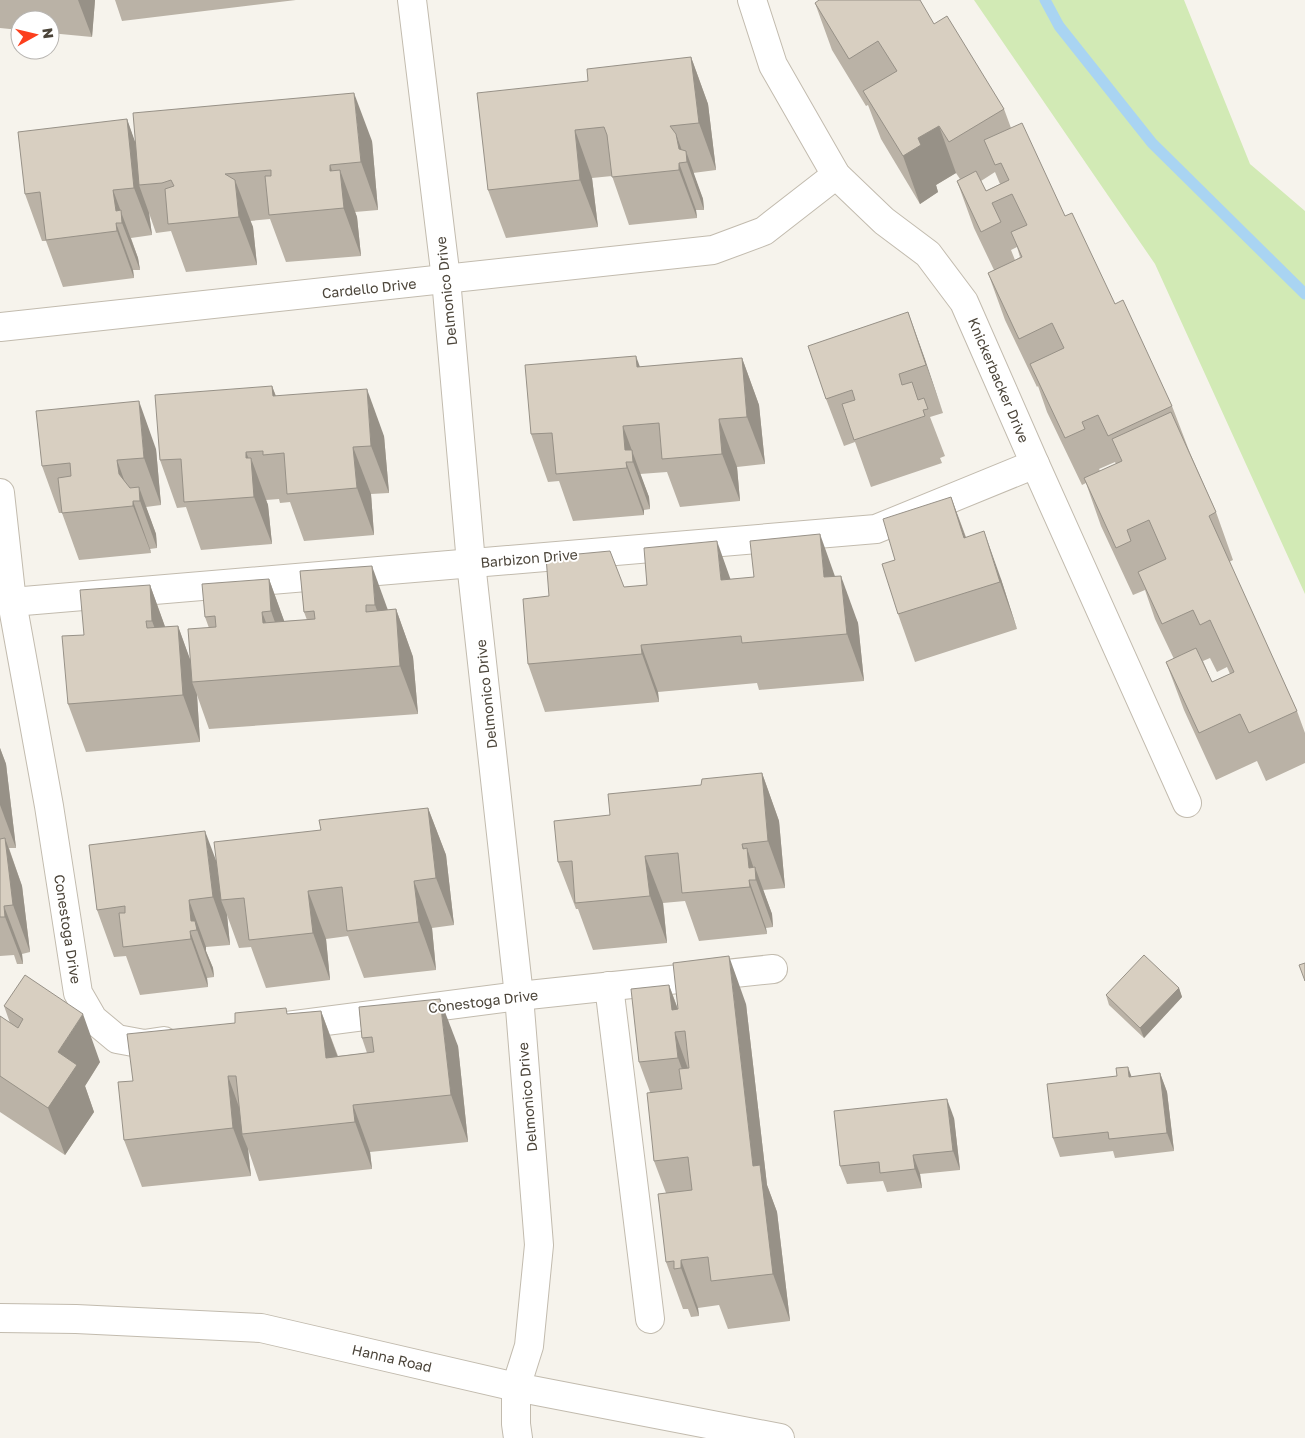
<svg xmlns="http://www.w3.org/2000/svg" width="1305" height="1438" viewBox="0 0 1305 1438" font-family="'Golos Text',sans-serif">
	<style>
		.green { fill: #d2eab5 }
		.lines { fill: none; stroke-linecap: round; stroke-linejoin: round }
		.stream { stroke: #a9d4f2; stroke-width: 11 }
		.minor-casing { stroke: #c2bbae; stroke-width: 30 }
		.minor { stroke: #fff; stroke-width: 28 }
		.wall { fill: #bab2a6; fill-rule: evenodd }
		.shaded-wall { fill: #979187 }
		.building { fill: #d8cfc1; stroke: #979187 }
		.labels { text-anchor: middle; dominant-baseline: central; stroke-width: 4; stroke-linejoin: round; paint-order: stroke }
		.street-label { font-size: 14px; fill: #4b4439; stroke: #fff }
	</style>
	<rect width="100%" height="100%" fill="#f6f3ec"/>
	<path class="green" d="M974,0H1184L1250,164L1305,211V594L1155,264Z"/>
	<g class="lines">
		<path class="stream" d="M1045,0L1059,26L1152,143L1305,294"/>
		<g class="minor-casing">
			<g id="minor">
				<path d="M412,0L446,279L471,563L519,996L539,1245L529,1346L516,1387V1424L518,1438"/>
				<path d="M752,0L773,65L836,175L884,221L928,254L964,302L1035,464L1187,803"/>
				<path d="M0,327L713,250L764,231L836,175"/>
				<path d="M0,493L12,602L49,806L78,993L93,1019L117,1039L144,1044L164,1041"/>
				<path d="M12,602L876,529L1035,464"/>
				<path d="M609,986L650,1319"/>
				<path d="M287,1026L519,996L773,969"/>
				<path d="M0,1318L76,1319L261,1328L516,1387L780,1438"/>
			</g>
		</g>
		<use href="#minor" class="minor"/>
	</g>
	<g class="wall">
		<path d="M0,0H95L92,37L50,33V20H20V30L0,28Z"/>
		<path d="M115,0H296L122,21Z"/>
		<path d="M815,3L934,24L1004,109L1011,128L1065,216L1172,406L1190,453L1216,512L1233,560L1229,562L1297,711L1305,733V763L1266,781L1257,761L1216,780L1184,710L1166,662L1174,659L1155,619L1145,590L1133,595L1101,526L1086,483L1082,485L1047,412L1038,386L1037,387L1005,320L988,273L994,270L974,228L957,181L960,179L956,173L936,185L938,192L920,204L881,139L868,105L866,106L832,50ZM995,172L1000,184L986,191L981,181ZM1017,247L1020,257L1015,260L1011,250ZM1115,462L1116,464L1100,471L1099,469ZM1210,658L1217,672L1227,667L1230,674L1212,682L1203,661Z"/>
		<path d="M691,57L708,104L716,170L693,173L703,199L704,210H696L697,218L629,225L612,176L592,178L598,227L506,238L488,190L588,81Z"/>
		<path d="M127,119L135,143L372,141L378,210L355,212L357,217L361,256L286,262L270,219L250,221L253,227L257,265L186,272L171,231L156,233L149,213L152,235L131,238L138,258L140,270H133L134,278L63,287L46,241H42L25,194Z"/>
		<path d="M908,312L943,413L930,417L945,456L940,458L942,463L871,487L855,442L844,446L826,399Z"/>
		<path d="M742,358L759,405L765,464L737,467L740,501L680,507L667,472L640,474L649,497L650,509L644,510V515L573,521L559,481L548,482L531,434L640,367Z"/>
		<path d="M272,386L276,396L384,436L389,493L371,494L374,535L304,541L290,502L280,503L279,499L266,500L268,505L272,544L201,550L186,507L177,508L160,460Z"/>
		<path d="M156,449L161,505L146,507L156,534L157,548L150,549L151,553L79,560L62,513H59L42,466Z"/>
		<path d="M951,497L966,537L1001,579L1017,629L915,662L898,614L895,560Z"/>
		<path d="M300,571L388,610L396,609L413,657L418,714L209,729L197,695L200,742L86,752L68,704L84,635L150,585L165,627L178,626L190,660L209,628L205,617L269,579L284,621L307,620L304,612Z"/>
		<path d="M835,576L858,623L864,681L759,690L757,683L658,692L659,702L545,712L528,664L624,587L731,579Z"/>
		<path d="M0,748L6,764L16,848H9L22,886L30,952L22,954L23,964H17L14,955L0,956Z"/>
		<path d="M762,773L779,821L785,888L763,890L772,914L773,927L766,928L767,934L699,941L685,901L663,903L667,943L593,950L578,909H576L558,862L610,815L701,785Z"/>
		<path d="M428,808L446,855L454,925L432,928L436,970L364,978L348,936L326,939L330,980L266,988L251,947L239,948L227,915L230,945L206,947V951L213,968L214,977L207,978L208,987L140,995L126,956L114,957L97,910L217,863L321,830Z"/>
		<path d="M669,985L678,1009L746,1004L767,1185L777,1212L790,1321L728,1329L719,1305L698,1308L699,1316L691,1317L688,1309H683L666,1262V1193L654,1161L650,1092L639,1062Z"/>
		<path d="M1179,988L1182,997L1144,1038L1109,1005L1106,995Z"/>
		<path d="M4,1006L100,1062L85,1086L94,1112L65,1155L0,1112V1016L10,1023Z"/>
		<path d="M359,1007L458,1046L468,1142L370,1152L372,1169L259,1181L248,1149L251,1176L142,1187L124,1140L133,1081L235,1023L288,1014L321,1011L338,1056L367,1053L362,1038Z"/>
		<path d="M1160,1073L1167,1092L1174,1151L1115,1158L1113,1151L1060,1157L1053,1138L1131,1077Z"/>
		<path d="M954,1118L960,1170L920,1174L922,1188L887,1192L883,1181L847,1184L840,1166Z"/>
	</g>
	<g class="shaded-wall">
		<path d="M78,0H95L92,37Z"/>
		<path d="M691,57L708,104L716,170L699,123Z"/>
		<path d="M354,93L372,141L378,210L361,162Z"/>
		<path d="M127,119L144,167L139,185L149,213L152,235L134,188Z"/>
		<path d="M939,126L956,173L936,185L938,192L920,204L903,156L918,138Z"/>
		<path d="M575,130L592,178L598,227L580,180Z"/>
		<path d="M676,134L686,162L679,149Z"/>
		<path d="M686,151L703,199L704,210L687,162Z"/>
		<path d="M679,163L696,210L697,218L679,170Z"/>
		<path d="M330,165L343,201L340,170L357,217L361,256L330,171Z"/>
		<path d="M235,180L253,227L257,265L239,217Z"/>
		<path d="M113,190L138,258L140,270L122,223L116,211Z"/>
		<path d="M116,223L133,270L134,278L117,231Z"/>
		<path d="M908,312L925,359L943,413L926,365Z"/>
		<path d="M636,356L653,403L637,367Z"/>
		<path d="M742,358L759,405L765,464L747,417Z"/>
		<path d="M272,386L289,433L273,396Z"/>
		<path d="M367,389L384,436L389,493L371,446Z"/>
		<path d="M139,401L156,449L161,505L144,458Z"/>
		<path d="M719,419L737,467L740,501L722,454Z"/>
		<path d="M623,426L649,497L650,509L633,462L625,450Z"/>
		<path d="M353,447L371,494L374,535L357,488Z"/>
		<path d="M246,452L252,467L251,458L268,505L272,544L254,497L246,458Z"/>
		<path d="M117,460L133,505V501L150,549L151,553L133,506L119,474Z"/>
		<path d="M626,462L644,510V515L627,468Z"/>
		<path d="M139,487L156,534L157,548L140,501Z"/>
		<path d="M951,497L968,544L964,538Z"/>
		<path d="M984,531L1001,579L1017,629L1000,582Z"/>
		<path d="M820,534L837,582L824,577Z"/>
		<path d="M717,541L734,589L721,580Z"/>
		<path d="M372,566L389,613L392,652L375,605Z"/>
		<path d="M841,576L858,623L864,681L847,634Z"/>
		<path d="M269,579L286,626L288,659L271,611Z"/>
		<path d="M150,585L167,632L170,668L152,621Z"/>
		<path d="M396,609L413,657L418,714L400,666Z"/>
		<path d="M262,612L280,659L263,623Z"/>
		<path d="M178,626L195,673L192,682L197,695L200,742L183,695Z"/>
		<path d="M641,645L658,692L659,702L642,654Z"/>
		<path d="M0,748L6,764L16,848L0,805Z"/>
		<path d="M762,773L779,821L785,888L768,841Z"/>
		<path d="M428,808L446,855L454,925L436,878Z"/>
		<path d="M205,831L223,879L221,900L227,915L230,945L213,897Z"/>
		<path d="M5,838L22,886L30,952L13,905Z"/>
		<path d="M742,844L748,859L747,848L755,872V867L772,914L773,927L756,880H753L743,849Z"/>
		<path d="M645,856L663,903L667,943L650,896Z"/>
		<path d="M749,880L766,928L767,934L750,887Z"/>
		<path d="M414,881L432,928L436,970L419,922Z"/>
		<path d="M308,891L326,939L330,980L313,933Z"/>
		<path d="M189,900L206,947V951L213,968L214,977L197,930L191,921Z"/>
		<path d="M4,906L22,954L23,964L5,917Z"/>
		<path d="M190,931L207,978L208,987L191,939Z"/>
		<path d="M729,956L746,1004L767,1185L777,1212L790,1321L773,1274L753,1166Z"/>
		<path d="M669,985L686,1032L672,1010Z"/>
		<path d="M1179,988L1182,997L1144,1038L1140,1028Z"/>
		<path d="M440,999L458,1046L468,1142L451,1095Z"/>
		<path d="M321,1011L338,1058H326Z"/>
		<path d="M83,1014L100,1062L85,1086L94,1112L65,1155L48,1108L58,1052Z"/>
		<path d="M675,1032L692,1080L695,1105L678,1058Z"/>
		<path d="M1128,1067L1135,1086L1129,1077Z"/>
		<path d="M1160,1073L1167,1092L1174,1151L1167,1133Z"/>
		<path d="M228,1076L245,1124L242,1134L248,1149L251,1176L233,1128Z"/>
		<path d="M947,1099L954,1118L960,1170L953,1151Z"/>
		<path d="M353,1105L370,1152L372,1169L355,1122Z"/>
		<path d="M913,1155L920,1174L922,1188L915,1169Z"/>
		<path d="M681,1260L698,1308L699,1316L681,1268Z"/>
	</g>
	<g class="building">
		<path d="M819,0H920L934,24L947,16L1004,109L949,142L939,126L918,138L921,145L903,156L863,91L897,71L878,41L849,59L815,3Z"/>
		<path d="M691,57L699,123L670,126L676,134L679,149L686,151L687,162L679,163V170L612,177L607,135L604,127L575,130L580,180L488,190L477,93L588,81L587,69Z"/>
		<path d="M354,93L361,162L330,165V171L340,170L344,208L269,215L265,176H271V170L225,174L235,180L239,217L168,224L165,189L174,186L171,180L162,183L139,185L133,113Z"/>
		<path d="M127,119L134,188L113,190L116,211L121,210L122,223H116L117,231L46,240L40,192L25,194L18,132Z"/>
		<path d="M1022,123L1065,216L1072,213L1115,304L1123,300L1172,406L1108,436L1098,415L1082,422L1085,429L1065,438L1030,364L1064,348L1052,323L1019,339L988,273L1022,257L1011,232L1027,225L1012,194L992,203L1001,222L981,232L957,181L976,171L986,191L1009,180L1001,163L995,165L984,140Z"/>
		<path d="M908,312L926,365L899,374L902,385L912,382L918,400L924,398L928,409L923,410L925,416L854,440L842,404L855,400L852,390L826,399L808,346Z"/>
		<path d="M636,356L637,367L742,358L747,417L719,419L722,454L662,459L659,423L623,426L625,450H632L633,462H626L627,468L556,474L552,433L531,434L525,365Z"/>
		<path d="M272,386L273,396L367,389L371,446L353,447L357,488L287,494L284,453L263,455V451L246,452V458H251L254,497L184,502L181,459L160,460L155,395Z"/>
		<path d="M139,401L144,458L117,460L119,474L130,488L139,487L140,501H133V506L62,513L58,478L71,476L70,463L42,466L36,411Z"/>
		<path d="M1171,412L1216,512L1209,516L1297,711L1249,733L1240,714L1199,733L1166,662L1196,648L1212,682L1234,672L1210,620L1200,625L1193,610L1162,624L1138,572L1166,559L1149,520L1127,530L1131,541L1116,548L1084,478L1122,461L1112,439Z"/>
		<path d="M951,497L964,538L984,531L1000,582L898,614L882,564L895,560L883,519Z"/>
		<path d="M820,534L824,577L841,576L847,634L742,643L741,636L641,645L642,654L528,664L523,599L549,596L546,557L610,551L624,587L647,585L644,548L717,541L721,580L754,577L750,541Z"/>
		<path d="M372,566L375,605H366V612L396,609L400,666L192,682L188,629L216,627L215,616L205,617L202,584L269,579L271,611L262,612L263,623L315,619L314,611L304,612L300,571Z"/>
		<path d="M150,585L152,621H146L147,628L178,626L183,695L68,704L62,636L84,635L80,590Z"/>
		<path d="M762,773L768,841L742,844L743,849L747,848L749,868L755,867L756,880H749L750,887L682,893L678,853L645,856L650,896L575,903L572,861L558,862L554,821L610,815L608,794L701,785L702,779Z"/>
		<path d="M428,808L436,878L414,881L419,922L347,931L342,887L308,891L313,933L249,940L244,898L221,900L214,842L321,830L319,820Z"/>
		<path d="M205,831L213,897L189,900L191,921H195L197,930L190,931L191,939L123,947L119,913H125V906L97,910L89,845Z"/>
		<path d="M5,838L13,905L4,906L5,917H0V839Z"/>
		<path d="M1144,955L1179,988L1140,1028L1106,995Z"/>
		<path d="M729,956L753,1166L760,1165L773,1274L711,1281L708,1257L681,1260V1268L674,1269V1261L666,1262L658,1194L692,1190L688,1157L654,1161L647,1093L682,1089L679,1069L689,1068L685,1031L675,1032L678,1058L639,1062L631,989L669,985L672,1010L678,1009L673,963Z"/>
		<path d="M1305,963V981L1299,965Z"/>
		<path d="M25,975L83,1014L58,1052L77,1065L48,1108L0,1076V1016L18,1028L23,1019L4,1006Z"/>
		<path d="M440,999L451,1095L353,1105L355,1122L242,1134L236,1076H228L233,1128L124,1140L118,1082L133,1081L127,1034L235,1023V1013L286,1008L287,1014L321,1011L326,1058L374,1052L372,1037L362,1038L359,1007Z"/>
		<path d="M1128,1067L1129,1077L1160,1073L1167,1133L1109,1139L1108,1132L1053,1138L1047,1084L1117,1076L1116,1068Z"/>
		<path d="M947,1099L953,1151L913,1155L915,1169L880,1173L879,1162L840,1166L834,1111Z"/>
	</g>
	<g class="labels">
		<g class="street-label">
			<text transform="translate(369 288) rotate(-6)">Cardello Drive</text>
			<text transform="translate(446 291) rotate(-96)">Delmonico Drive</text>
			<text transform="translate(999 380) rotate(67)">Knickerbacker Drive</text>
			<text transform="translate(529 558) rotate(-5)">Barbizon Drive</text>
			<text transform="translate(486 694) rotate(-96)">Delmonico Drive</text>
			<text transform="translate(68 929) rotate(81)">Conestoga Drive</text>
			<text transform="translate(483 1001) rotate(-7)">Conestoga Drive</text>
			<text transform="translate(527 1097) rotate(-95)">Delmonico Drive</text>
			<text transform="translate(392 1358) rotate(13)">Hanna Road</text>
		</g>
	</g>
	<g transform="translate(35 35) rotate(82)"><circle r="24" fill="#ffffff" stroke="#b7b4b0"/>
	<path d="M0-4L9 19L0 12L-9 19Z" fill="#fc3f1d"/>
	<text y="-8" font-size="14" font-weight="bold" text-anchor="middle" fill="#4b4439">N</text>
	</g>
</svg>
